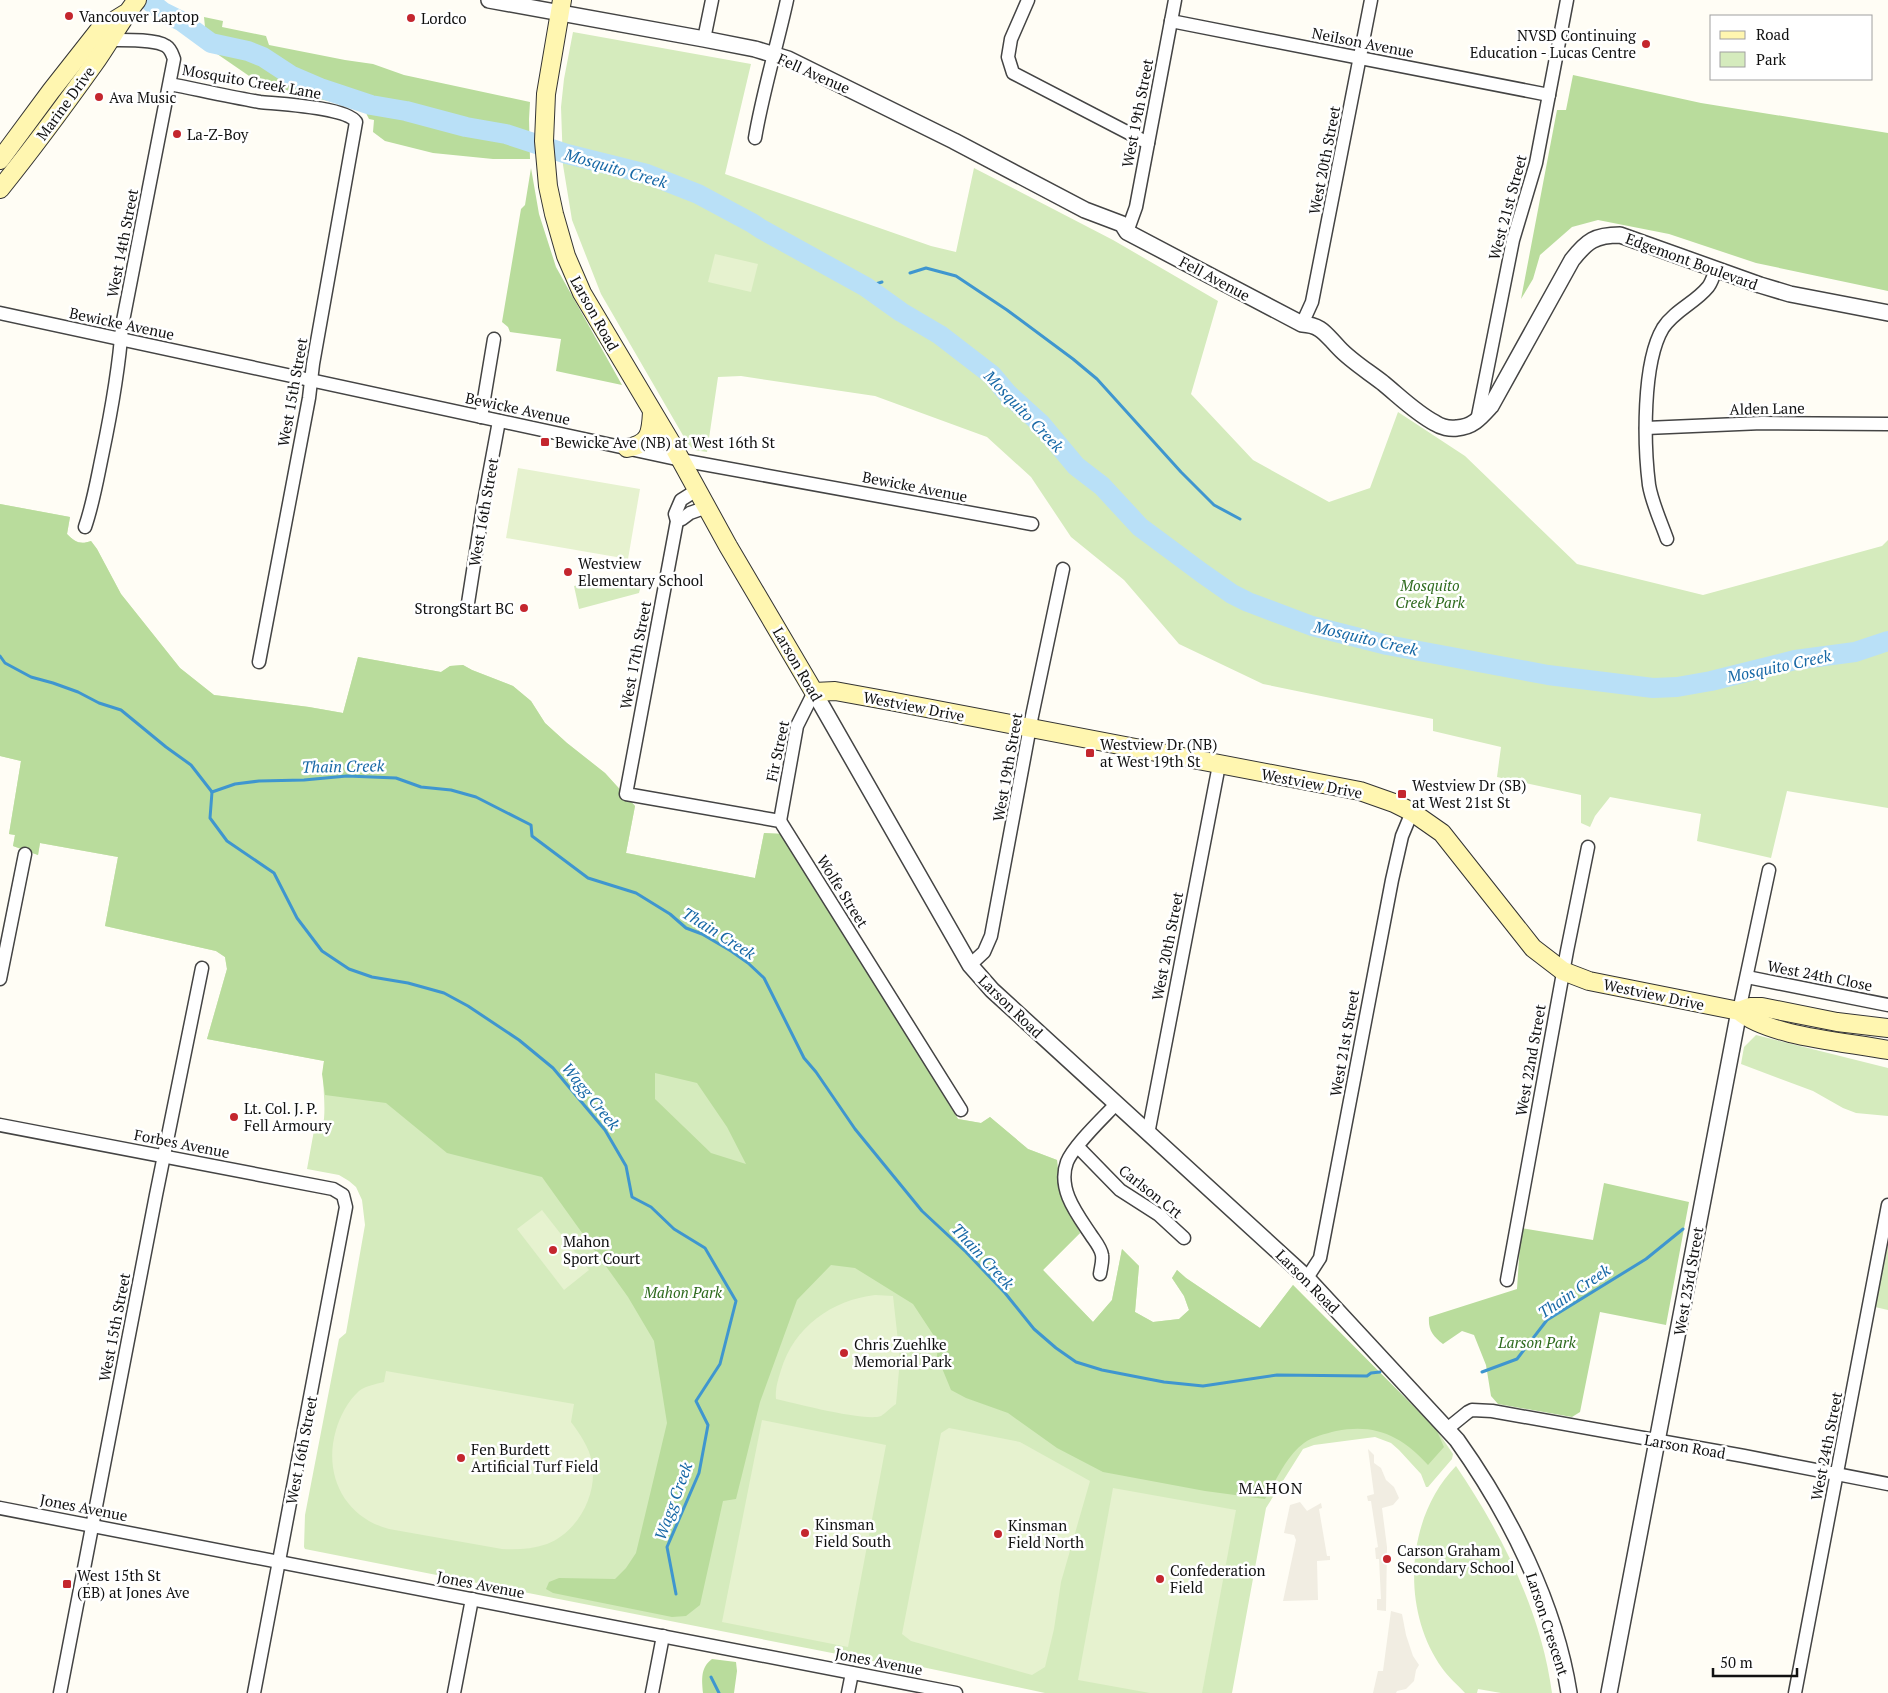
<svg xmlns="http://www.w3.org/2000/svg" width="1888" height="1693" viewBox="0 0 1888 1693" font-family="'PT Serif',serif">
	<style>
		.green { fill: #d5ebbd }
		.forest { fill: #b9dc9c; fill-rule: evenodd }
		.pitch { fill: #e6f2cf }
		.plaza { fill: #f1ede2 }
		.lines { fill: none; stroke-linecap: round; stroke-linejoin: round }
		.stream { stroke: #3f96cf; stroke-width: 3 }
		.river { stroke: #b9e0f7; stroke-width: 20 }
		.minor-casing { stroke: #444; stroke-width: 15 }
		.tertiary-casing { stroke: #444; stroke-width: 18 }
		.secondary-casing { stroke: #333; stroke-width: 20 }
		.minor { stroke: #fff; stroke-width: 12 }
		.tertiary { stroke: #fff; stroke-width: 15 }
		.secondary { stroke: #fff6b0; stroke-width: 18 }
		.poi-dot { fill: #c4262e; stroke: #fff; stroke-width: 2 }
		.labels { text-anchor: middle; dominant-baseline: central; stroke-width: 5; stroke-linejoin: round; paint-order: stroke }
		.poi-label { font-size: 15px; fill: #111; stroke: #fff; text-anchor: start }
		.street-label { font-size: 15px; fill: #111; stroke: #fff }
		.park-label { font-size: 15px; font-style: italic; fill: #2f6b1f; stroke: #fff }
		.water-label { font-size: 16px; font-style: italic; fill: #1768a6; stroke: #fff }
		.neighbourhood-label { font-size: 16px; letter-spacing: 1px; fill: #111; stroke: #fff }
	</style>
	<rect width="100%" height="100%" fill="#fffdf5"/>
	<g class="green">
		<path d="M573,32L751,64L725,174L931,246L956,252L974,168L1113,240L1218,301L1191,394L1253,460L1329,502L1370,488L1398,412L1465,456L1577,564L1703,595L1882,546L1888,540V808L1787,791L1771,858L1697,841L1701,814L1610,797L1595,816L1590,827L1581,823V795L1497,777L1501,747L1433,731V719L1263,684L1179,644L1124,580L1071,537L1031,477L987,437L875,396L741,376L718,377L707,452L694,450L688,444L601,294L572,220L563,165L561,107L564,79Z"/>
		<path d="M0,504L70,517L67,534C75,542 80,545 91,541L97,549L121,594L180,668L214,695L309,707L343,713L358,657L441,672L450,666L463,665L472,670L513,686L531,701L545,723L567,743L605,773L635,806L626,853L755,878L764,833L783,834L958,1119L981,1123L990,1117L1028,1149L1057,1160L1060,1192L1080,1233L1043,1270L1093,1322L1112,1300L1122,1249L1139,1266L1135,1312L1153,1322L1179,1319L1189,1310L1184,1296L1172,1278L1177,1270L1186,1278L1260,1328L1293,1285L1436,1429L1453,1454L1452,1459L1428,1487H1426L1421,1474L1399,1450L1391,1443L1375,1437L1314,1445L1303,1449L1266,1508L1232,1693H1045L903,1663H883L305,1549L304,1547L305,1515L339,1339L346,1333L365,1225L362,1200L356,1187L349,1181L339,1175L307,1169L315,1125L323,1126C327,1104 321,1083 324,1061L207,1039L227,969L225,957L216,951L105,926L118,857L40,843L38,855L13,846L15,835L9,834L21,761L0,756Z"/>
		<path d="M594,577L641,585L639,593L579,609L574,586L594,582Z"/>
		<path d="M1756,1035L1888,1068V1116L1856,1113L1843,1108L1813,1091L1741,1064L1744,1047Z"/>
		<path d="M1888,1244V1310L1875,1307Z"/>
		<path d="M1456,1466C1502,1534 1541,1611 1552,1693H1501L1478,1689L1477,1693H1465C1458,1685 1448,1677 1442,1668C1400,1609 1406,1517 1456,1466Z"/>
	</g>
	<g class="forest">
		<path d="M204,17L223,21L222,27L266,36L269,45L345,60L373,64L404,75L530,102L529,119L530,159H493L433,153L385,141L373,132L374,120L369,119L366,113L359,108L302,95L255,80L207,47Z"/>
		<path d="M1573,75L1701,103L1888,133V291L1756,263L1669,234L1598,220L1572,227L1540,255L1533,279L1521,299L1557,110H1566Z"/>
		<path d="M531,168L539,214L556,267L622,385L556,371L561,339L510,332L508,327L502,322L521,209L525,205Z"/>
		<path d="M0,504L70,517L67,534C75,542 80,545 91,541L97,549L121,594L180,668L214,695L309,707L343,713L358,657L441,672L450,666L463,665L472,670L513,686L531,701L545,723L567,743L605,773L635,806L626,853L755,878L764,833L783,834L958,1119L981,1123L990,1117L1028,1149L1057,1160L1060,1192L1080,1233L1043,1270L1093,1322L1112,1300L1122,1249L1139,1266L1135,1312L1153,1322L1179,1319L1189,1310L1184,1296L1172,1278L1177,1270L1186,1278L1260,1328L1293,1285L1436,1429L1444,1447L1428,1465C1402,1436 1375,1423 1336,1431C1325,1434 1314,1436 1304,1443C1286,1456 1276,1481 1265,1499L1205,1491L1103,1472L1057,1448L1008,1413L966,1398L951,1390L937,1356L938,1342L913,1304L855,1268L831,1265L797,1300L760,1402L736,1499L723,1501L700,1605L686,1616L672,1617L553,1593L546,1589L549,1582L559,1578L615,1579L626,1568L636,1553L667,1423L654,1341L628,1297L542,1177L447,1153L386,1103L325,1095L322,1074L324,1061L207,1039L227,969L225,957L216,951L105,926L118,857L40,843L38,855L13,846L15,835L9,834L21,761L0,756ZM655,1073L697,1083L727,1127L746,1164L711,1153L655,1099Z"/>
		<path d="M1604,1183L1689,1202L1666,1325L1600,1312L1580,1412L1572,1417L1498,1404L1491,1396L1486,1365L1474,1335L1462,1331L1443,1344C1433,1336 1428,1330 1429,1317L1517,1289L1521,1228L1593,1240Z"/>
		<path d="M712,1659L736,1662L737,1671L734,1693H703C702,1680 700,1668 712,1659Z"/>
	</g>
	<g class="pitch">
		<path d="M715,254L758,264L751,292L708,282Z"/>
		<path d="M518,468L640,489L628,559L506,538Z"/>
		<path d="M542,1210L589,1270L564,1290L517,1229Z"/>
		<path d="M875,1295L893,1296L900,1359L896,1404C891,1407 886,1413 881,1416C866,1422 794,1403 776,1399C775,1389 778,1380 781,1370C794,1327 832,1300 875,1295Z"/>
		<path d="M386,1371L574,1404L571,1422C580,1434 589,1447 592,1462C598,1494 578,1532 547,1544C532,1549 517,1550 502,1549L389,1529C344,1517 323,1474 336,1430C340,1416 348,1401 359,1391C365,1386 376,1384 384,1382Z"/>
		<path d="M762,1420L886,1445L848,1647L722,1622Z"/>
		<path d="M949,1428L1020,1442L1090,1481L1061,1582L1054,1629L1045,1667L1032,1675L911,1641L902,1634L941,1433Z"/>
		<path d="M1113,1488L1236,1510L1202,1693H1150L1078,1680Z"/>
	</g>
	<g class="plaza">
		<path d="M1368,1449L1374,1455V1463L1381,1468L1386,1480L1394,1487L1399,1498L1393,1505L1382,1508L1387,1547L1386,1611L1377,1610V1599H1381L1379,1559H1376L1375,1548L1378,1547L1371,1501H1368L1367,1496L1374,1494Z"/>
		<path d="M1300,1502L1307,1511L1321,1503L1322,1508L1319,1509L1327,1556H1330V1560L1317,1561L1318,1600L1283,1601L1296,1540L1294,1535L1284,1533L1290,1505Z"/>
		<path d="M1391,1611L1402,1614L1406,1635L1413,1656L1419,1665L1416,1670L1414,1681L1406,1689L1397,1691L1396,1693H1373L1378,1671H1383Z"/>
	</g>
	<g class="lines">
		<g class="stream">
			<path d="M910,273L926,268L956,276L1007,310L1073,359L1097,379L1181,472L1214,505L1240,519"/>
			<path d="M866,287L882,282"/>
			<path d="M0,656L5,663L31,677L53,683L78,692L99,703L121,710L166,747L191,765L212,792"/>
			<path d="M212,792L235,784L259,781L304,780L347,776L396,778L421,787L451,790L476,797L531,825L532,836L588,878L636,893L670,914L686,928L702,934L731,951L748,963L764,978L804,1058L816,1072L855,1129L922,1211L966,1252L1005,1293L1034,1329L1056,1348L1076,1362L1102,1370L1143,1378L1164,1382L1203,1386L1277,1375L1367,1376L1371,1373L1380,1372"/>
			<path d="M212,792L210,818L227,841L274,873L297,918L322,951L349,969L372,977L408,983L444,993L468,1006L519,1040L553,1068L605,1130L626,1166L632,1197L651,1207L674,1229L705,1248L736,1301L720,1364L696,1401L708,1425L699,1473L667,1547L676,1594"/>
			<path d="M1482,1372L1517,1359L1547,1320L1646,1259L1683,1229"/>
			<path d="M711,1677L719,1693"/>
		</g>
		<path class="river" d="M148,0L163,12L181,21L211,43L248,51L263,57L292,76L320,88L371,105L406,111L466,127L506,134L567,154L647,174L698,194L752,223L761,229L866,287L901,312L940,335L992,375L1007,393L1041,424L1076,466L1102,486L1140,527L1202,573L1232,594L1248,602L1312,626L1387,645L1548,675L1653,688L1677,687L1711,681L1795,660L1855,652L1888,641"/>
		<g class="minor-casing">
			<g id="minor">
				<path d="M1028,0L1011,39L1008,57L1013,73L1148,143"/>
				<path d="M1171,21L1549,95"/>
				<path d="M704,39L712,0"/>
				<path d="M170,84C200,90 230,97 260,102C279,104 346,107 356,122L313,364L309,398L259,662"/>
				<path d="M755,138C763,91 777,46 787,0"/>
				<path d="M1127,232L1136,207L1175,0"/>
				<path d="M0,313L681,460L1032,524"/>
				<path d="M1302,324L1312,302L1371,0"/>
				<path d="M481,417L494,339"/>
				<path d="M1477,421L1513,240L1536,163L1567,0"/>
				<path d="M1646,428L1762,423L1888,424"/>
				<path d="M697,490L681,500L675,514L677,521L626,794L780,821L961,1110"/>
				<path d="M677,521L682,519L690,513L707,507"/>
				<path d="M85,527C93,504 97,480 102,456C111,413 119,370 122,326L174,59C172,54 171,49 166,46C155,39 124,40 111,40"/>
				<path d="M1667,539C1661,522 1652,503 1649,485C1644,445 1642,363 1663,328C1675,310 1695,303 1708,287C1712,282 1713,276 1716,270"/>
				<path d="M468,603L483,507L499,421"/>
				<path d="M780,821L797,726L814,692"/>
				<path d="M970,965L984,952L991,936L1032,716L1063,569"/>
				<path d="M1747,977L1888,1005"/>
				<path d="M0,979L25,854"/>
				<path d="M1739,1011L1769,870"/>
				<path d="M0,1125L333,1189L343,1195L346,1207L254,1693"/>
				<path d="M1148,1134L1219,765"/>
				<path d="M1078,1147L1120,1190L1159,1215L1184,1238"/>
				<path d="M1100,1274C1101,1267 1103,1261 1102,1255C1101,1248 1095,1241 1091,1235C1077,1214 1057,1189 1067,1162C1074,1145 1103,1118 1116,1104"/>
				<path d="M1307,1278L1320,1258L1392,880L1402,836L1412,812"/>
				<path d="M1507,1280L1567,951L1588,847"/>
				<path d="M1447,1429L1468,1412L1472,1410L1492,1411L1744,1456L1888,1484"/>
				<path d="M0,1508L956,1693"/>
				<path d="M60,1693L156,1195L202,968"/>
				<path d="M454,1693L472,1599"/>
				<path d="M652,1693L663,1636"/>
				<path d="M848,1693L852,1673"/>
				<path d="M1795,1693L1888,1205"/>
			</g>
		</g>
		<g class="tertiary-casing">
			<g id="tertiary">
				<path d="M489,0L704,39L755,49L788,59L954,141L1085,210L1122,224L1127,232L1302,324C1322,325 1326,335 1339,348C1351,361 1369,372 1383,383C1400,397 1416,413 1435,423C1441,427 1450,429 1457,428C1473,427 1481,417 1491,406L1572,260C1587,241 1595,235 1620,235L1760,285L1790,294L1888,313"/>
				<path d="M814,692L970,965L992,990L1307,1278L1457,1440C1509,1513 1555,1604 1569,1693"/>
				<path d="M1609,1693L1739,1011"/>
			</g>
		</g>
		<g class="secondary-casing">
			<g id="secondary">
				<path d="M562,0L546,94L544,141L548,186L554,214L566,256L582,293L672,444L728,546L814,692L835,691L890,701L1360,791L1394,803L1412,812L1442,833L1533,948L1563,971L1589,981L1739,1011C1769,1037 1848,1042 1888,1050"/>
				<path d="M0,160L51,91L99,30L125,14"/>
				<path d="M0,189C33,148 64,106 94,64C109,43 121,20 137,0"/>
				<path d="M627,448C650,444 651,433 652,412"/>
				<path d="M1739,1011L1750,1007H1762L1837,1022L1888,1028"/>
			</g>
		</g>
		<use href="#minor" class="minor"/>
		<use href="#tertiary" class="tertiary"/>
		<use href="#secondary" class="secondary"/>
	</g>
	<g class="poi-dot">
		<circle cx="69" cy="16" r="5"/>
		<circle cx="411" cy="18" r="5"/>
		<circle cx="1646" cy="44" r="5"/>
		<circle cx="99" cy="97" r="5"/>
		<circle cx="177" cy="134" r="5"/>
		<rect x="540" y="437" width="10" height="10" rx="2.5"/>
		<circle cx="568" cy="572" r="5"/>
		<circle cx="524" cy="608" r="5"/>
		<rect x="1085" y="748" width="10" height="10" rx="2.5"/>
		<rect x="1397" y="789" width="10" height="10" rx="2.5"/>
		<circle cx="234" cy="1117" r="5"/>
		<circle cx="553" cy="1250" r="5"/>
		<circle cx="844" cy="1353" r="5"/>
		<circle cx="461" cy="1458" r="5"/>
		<circle cx="805" cy="1533" r="5"/>
		<circle cx="998" cy="1534" r="5"/>
		<circle cx="1387" cy="1559" r="5"/>
		<circle cx="1160" cy="1579" r="5"/>
		<rect x="62" y="1579" width="10" height="10" rx="2.5"/>
	</g>
	<g class="labels">
		<g class="poi-label">
			<text x="79" y="16">Vancouver Laptop</text>
			<text x="421" y="18">Lordco</text>
			<text x="1636" y="35" text-anchor="end">NVSD Continuing<tspan x="1636" dy="17">Education - Lucas Centre</tspan></text>
			<text x="109" y="97">Ava Music</text>
			<text x="187" y="134">La-Z-Boy</text>
			<text x="555" y="442">Bewicke Ave (NB) at West 16th St</text>
			<text x="578" y="563">Westview<tspan x="578" dy="17">Elementary School</tspan></text>
			<text x="514" y="608" text-anchor="end">StrongStart BC</text>
			<text x="1100" y="744">Westview Dr (NB)<tspan x="1100" dy="17">at West 19th St</tspan></text>
			<text x="1412" y="785">Westview Dr (SB)<tspan x="1412" dy="17">at West 21st St</tspan></text>
			<text x="244" y="1108">Lt. Col. J. P.<tspan x="244" dy="17">Fell Armoury</tspan></text>
			<text x="563" y="1241">Mahon<tspan x="563" dy="17">Sport Court</tspan></text>
			<text x="854" y="1344">Chris Zuehlke<tspan x="854" dy="17">Memorial Park</tspan></text>
			<text x="471" y="1449">Fen Burdett<tspan x="471" dy="17">Artificial Turf Field</tspan></text>
			<text x="815" y="1524">Kinsman<tspan x="815" dy="17">Field South</tspan></text>
			<text x="1008" y="1525">Kinsman<tspan x="1008" dy="17">Field North</tspan></text>
			<text x="1397" y="1550">Carson Graham<tspan x="1397" dy="17">Secondary School</tspan></text>
			<text x="1170" y="1570">Confederation<tspan x="1170" dy="17">Field</tspan></text>
			<text x="77" y="1575">West 15th St<tspan x="77" dy="17">(EB) at Jones Ave</tspan></text>
		</g>
		<g class="street-label">
			<text transform="translate(1363 42) rotate(11)">Neilson Avenue</text>
			<text transform="translate(814 73) rotate(24)">Fell Avenue</text>
			<text transform="translate(252 81) rotate(10)">Mosquito Creek Lane</text>
			<text transform="translate(65 103) rotate(-54)">Marine Drive</text>
			<text transform="translate(1137 113) rotate(-79)">West 19th Street</text>
			<text transform="translate(1324 160) rotate(-79)">West 20th Street</text>
			<text transform="translate(1507 207) rotate(-75)">West 21st Street</text>
			<text transform="translate(122 243) rotate(-79)">West 14th Street</text>
			<text transform="translate(1692 261) rotate(20)">Edgemont Boulevard</text>
			<text transform="translate(1215 278) rotate(28)">Fell Avenue</text>
			<text transform="translate(595 313) rotate(61)">Larson Road</text>
			<text transform="translate(122 323) rotate(12)">Bewicke Avenue</text>
			<text transform="translate(292 392) rotate(-80)">West 15th Street</text>
			<text transform="translate(518 408) rotate(12)">Bewicke Avenue</text>
			<text transform="translate(1767 408) rotate(-1)">Alden Lane</text>
			<text transform="translate(915 486) rotate(11)">Bewicke Avenue</text>
			<text transform="translate(483 512) rotate(-80)">West 16th Street</text>
			<text transform="translate(635 655) rotate(-79)">West 17th Street</text>
			<text transform="translate(798 664) rotate(60)">Larson Road</text>
			<text transform="translate(914 706) rotate(11)">Westview Drive</text>
			<text transform="translate(777 751) rotate(-78)">Fir Street</text>
			<text transform="translate(1007 767) rotate(-80)">West 19th Street</text>
			<text transform="translate(1312 783) rotate(11)">Westview Drive</text>
			<text transform="translate(843 891) rotate(58)">Wolfe Street</text>
			<text transform="translate(1167 946) rotate(-79)">West 20th Street</text>
			<text transform="translate(1820 975) rotate(11)">West 24th Close</text>
			<text transform="translate(1654 994) rotate(12)">Westview Drive</text>
			<text transform="translate(1011 1006) rotate(44)">Larson Road</text>
			<text transform="translate(1344 1043) rotate(-80)">West 21st Street</text>
			<text transform="translate(1530 1060) rotate(-80)">West 22nd Street</text>
			<text transform="translate(182 1143) rotate(11)">Forbes Avenue</text>
			<text transform="translate(1151 1191) rotate(38)">Carlson Crt</text>
			<text transform="translate(1308 1281) rotate(45)">Larson Road</text>
			<text transform="translate(1688 1281) rotate(-80)">West 23rd Street</text>
			<text transform="translate(114 1327) rotate(-79)">West 15th Street</text>
			<text transform="translate(1685 1446) rotate(10)">Larson Road</text>
			<text transform="translate(1826 1446) rotate(-79)">West 24th Street</text>
			<text transform="translate(301 1450) rotate(-79)">West 16th Street</text>
			<text transform="translate(84 1507) rotate(11)">Jones Avenue</text>
			<text transform="translate(481 1584) rotate(11)">Jones Avenue</text>
			<text transform="translate(1548 1624) rotate(72)">Larson Crescent</text>
			<text transform="translate(879 1661) rotate(11)">Jones Avenue</text>
		</g>
		<g class="park-label">
			<text x="1430" y="585">Mosquito<tspan x="1430" dy="17">Creek Park</tspan></text>
			<text x="683" y="1292">Mahon Park</text>
			<text x="1537" y="1342">Larson Park</text>
		</g>
		<g class="water-label">
			<text transform="translate(616 168) rotate(16)">Mosquito Creek</text>
			<text transform="translate(1024 411) rotate(46)">Mosquito Creek</text>
			<text transform="translate(1366 638) rotate(13)">Mosquito Creek</text>
			<text transform="translate(1779 666) rotate(-12)">Mosquito Creek</text>
			<text transform="translate(343 766) rotate(-1)">Thain Creek</text>
			<text transform="translate(719 933) rotate(32)">Thain Creek</text>
			<text transform="translate(591 1096) rotate(51)">Wagg Creek</text>
			<text transform="translate(983 1256) rotate(47)">Thain Creek</text>
			<text transform="translate(1574 1291) rotate(-34)">Thain Creek</text>
			<text transform="translate(673 1501) rotate(-70)">Wagg Creek</text>
		</g>
		<g class="neighbourhood-label">
			<text x="1271" y="1488">MAHON</text>
		</g>
	</g>
	<rect x="1710" y="15" width="162" height="65" fill="#ffffff" stroke="#a0a0a0"/>
	<rect x="1720" y="31" width="25" height="8" fill="#fff6b0" stroke="#a0a0a0"/>
	<text x="1756" y="40" font-size="15" fill="#111111">Road</text>
	<rect x="1720" y="52" width="25" height="15" fill="#d5ebbd" stroke="#a0a0a0"/>
	<text x="1756" y="65" font-size="15" fill="#111111">Park</text>
	<path d="M1713 1668v8h84v-8" fill="none" stroke="#111111" stroke-width="2.5"/>
	<text x="1720" y="1668" font-size="15" fill="#111111" stroke="#ffffff" stroke-width="4" paint-order="stroke">50 m</text>
</svg>
